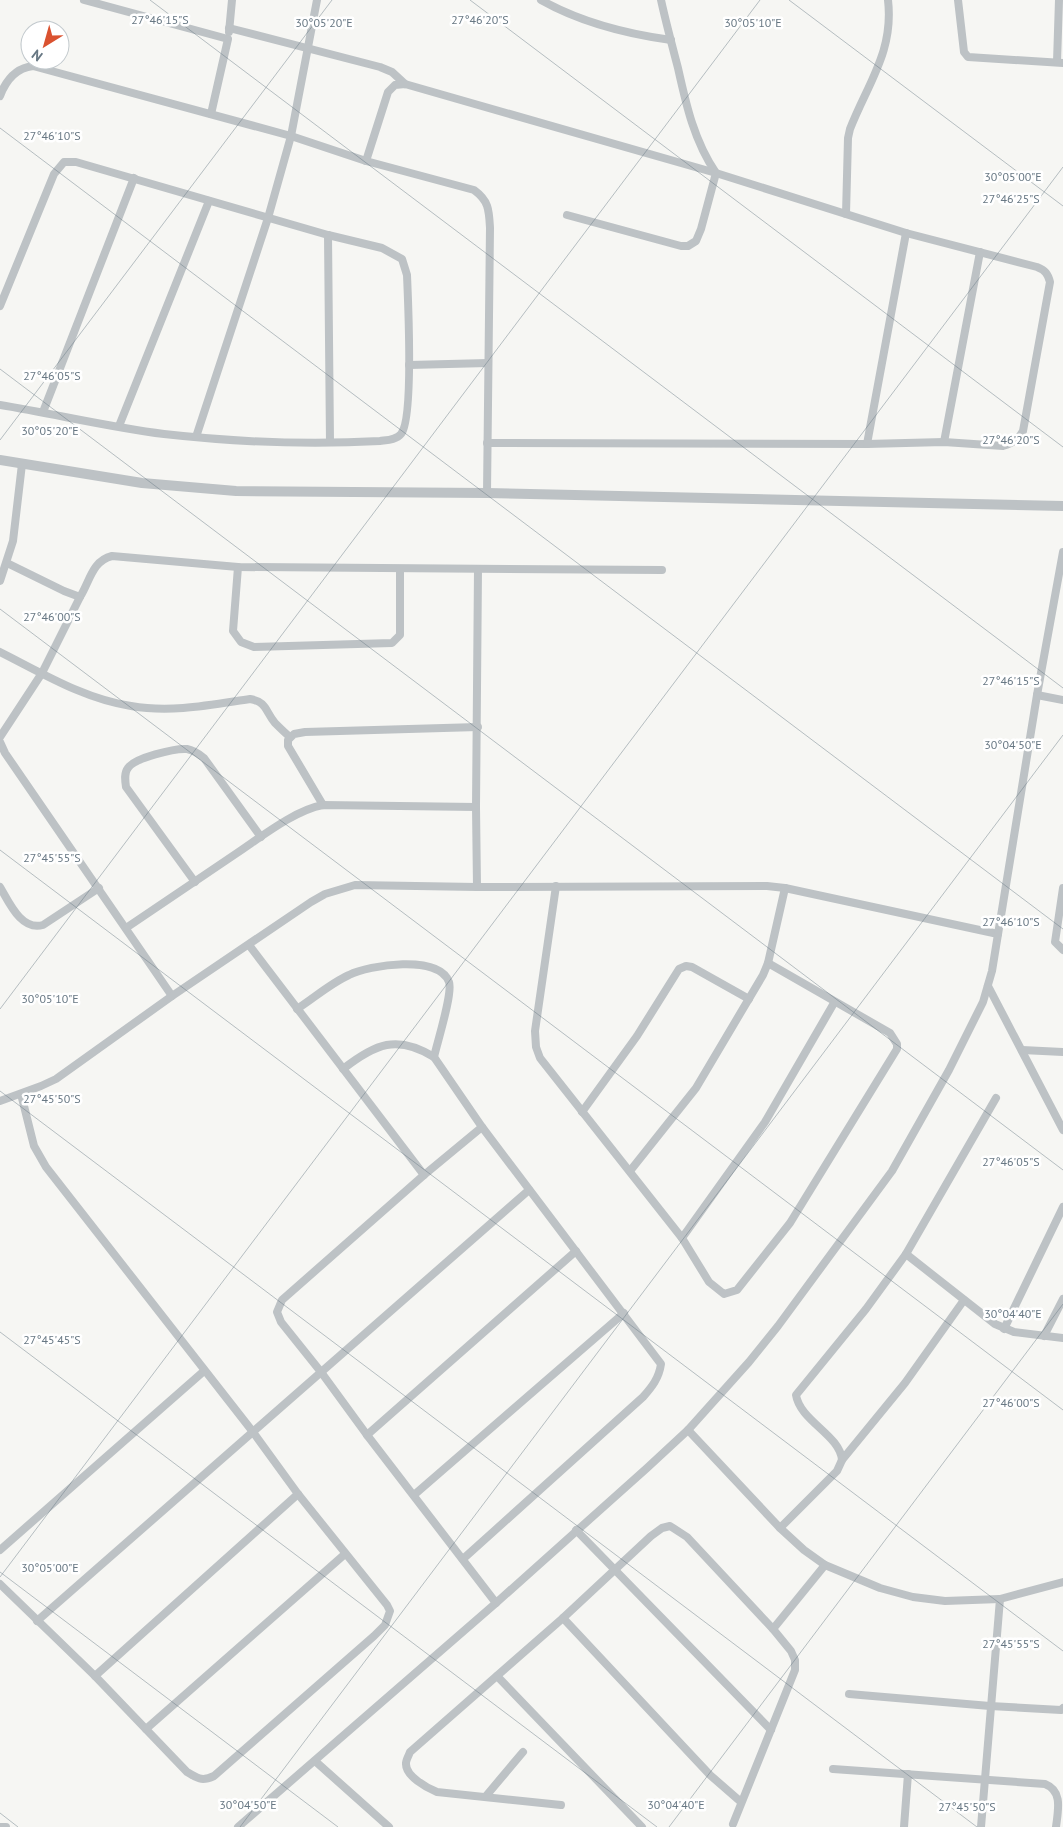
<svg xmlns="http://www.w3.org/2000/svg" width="1063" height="1827" viewBox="0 0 1063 1827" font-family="'PT Sans',sans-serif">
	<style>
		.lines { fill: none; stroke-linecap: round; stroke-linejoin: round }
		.minor { stroke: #bdc2c5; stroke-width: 8 }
		.tertiary { stroke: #bdc2c5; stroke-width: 10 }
		.ticks { fill: none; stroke: #677783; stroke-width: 1; stroke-opacity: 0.45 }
		.ticks-label { font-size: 12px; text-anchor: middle; fill: #677783; stroke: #fff; stroke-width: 5; stroke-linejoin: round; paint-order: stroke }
	</style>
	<rect width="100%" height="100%" fill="#f6f6f3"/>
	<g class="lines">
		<g class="minor">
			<path d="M84,0L228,39L211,114"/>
			<path d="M541,0C580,22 627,34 671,40"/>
			<path d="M958,0L964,52L968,57L1063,63"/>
			<path d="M229,28L380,67L392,72L405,84"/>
			<path d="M229,32L232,0"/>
			<path d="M1057,62L1059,0"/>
			<path d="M0,96C6,80 16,68 33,66L291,136L366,161L474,190C489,201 489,210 490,228L487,493"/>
			<path d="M366,161L388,92L395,85L405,84L716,173L906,233L1037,267C1045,270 1048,274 1050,282L1023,431C1018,440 1013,443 1003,446L944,442L867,444L487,443"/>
			<path d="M846,214L848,138L850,129C868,83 894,51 888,0"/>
			<path d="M567,215L681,246H688L696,241L701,229L716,173C694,141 686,104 678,68C672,45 666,23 661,0"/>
			<path d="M328,235L330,442"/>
			<path d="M0,306L54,174L64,162H76L328,235L382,248L402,259L407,275C408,300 414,419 401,434C396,440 387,440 380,441C309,445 235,442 164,434C109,427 55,414 0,405"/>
			<path d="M409,365L488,363"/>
			<path d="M43,412L134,178"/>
			<path d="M119,426L209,201"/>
			<path d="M196,437L268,218L291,136L317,0"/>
			<path d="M944,442L980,252"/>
			<path d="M867,444L906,233"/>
			<path d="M7,563L64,591L80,597C90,581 92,561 112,556L238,567L662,570"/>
			<path d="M238,567L233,631L241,642L254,647L392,643L400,635V569"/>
			<path d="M0,581L13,541L22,464"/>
			<path d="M0,652C42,673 84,699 131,706C171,713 210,705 250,699C267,702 265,711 275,723C280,728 285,733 290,737"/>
			<path d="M1037,695L1063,700"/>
			<path d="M0,737L42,673L80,597"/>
			<path d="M0,742L5,753L172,996"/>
			<path d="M323,805L288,746V740L294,734L305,732L478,727"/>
			<path d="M195,882L126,787C125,780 124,773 128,768C134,758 175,748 187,749C193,750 199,754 204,758L261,837"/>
			<path d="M556,886L535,1031L536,1047L540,1058L682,1238L709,1282L724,1294L737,1290L790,1223L897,1049V1044L890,1033L768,963"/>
			<path d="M0,887C9,902 21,931 43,925L99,888"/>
			<path d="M477,887L476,807L478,569"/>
			<path d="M1063,888L1055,942L1063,950"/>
			<path d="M126,928C163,903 200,878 237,853C261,837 295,810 323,805L476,807"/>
			<path d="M249,945L424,1175"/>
			<path d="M988,986L1063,1130"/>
			<path d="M297,1009C314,998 331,983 349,975C369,965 439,954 449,982C453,993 437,1043 434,1057L482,1127L661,1364C659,1378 652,1387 643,1397L463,1559"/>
			<path d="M1022,1050L1063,1052"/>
			<path d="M343,1069C375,1044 397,1034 434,1057"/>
			<path d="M0,1101L41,1086L56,1079L172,996L311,902L325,894L355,885L477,887L767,886L785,888L998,934"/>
			<path d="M582,1112L637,1036L679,969L686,966L692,967L749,999"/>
			<path d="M482,1127L424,1175L282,1300L277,1312L281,1322L321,1372L367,1435L496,1603"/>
			<path d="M630,1171L696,1088L763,975L768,963L785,888"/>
			<path d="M682,1238L765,1122L834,1003"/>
			<path d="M906,1254L995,1324L1014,1332L1063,1338"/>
			<path d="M1004,1329L1063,1207"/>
			<path d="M1044,1336L1063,1299"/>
			<path d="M688,1430L780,1528L804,1550L825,1565L880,1588L913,1597L945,1601L1000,1599L1063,1582"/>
			<path d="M367,1435L576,1251"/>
			<path d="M842,1460L905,1383L964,1300"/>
			<path d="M414,1495L624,1313"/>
			<path d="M780,1528L837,1471L842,1460C840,1435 800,1421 796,1395L866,1309L906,1254L996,1098"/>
			<path d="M576,1530L771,1730"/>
			<path d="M0,1550L204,1371"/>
			<path d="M0,1584L95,1676L187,1772C198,1778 201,1782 214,1776L374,1636L385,1625L390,1611L387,1605L298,1494L253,1432L46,1167L34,1146L21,1094"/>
			<path d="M563,1618L710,1775L741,1802"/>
			<path d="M37,1621L529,1190"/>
			<path d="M773,1629L825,1565"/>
			<path d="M95,1676L298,1494"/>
			<path d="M497,1676L642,1827"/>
			<path d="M849,1694L990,1706L1061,1710L1063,1708"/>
			<path d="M146,1729L345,1554"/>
			<path d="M315,1761L389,1827"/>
			<path d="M833,1769L1045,1784C1063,1791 1058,1810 1056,1827"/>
			<path d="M486,1796L523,1752"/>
			<path d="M561,1805L437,1792C427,1788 405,1776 406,1763C406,1760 409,1755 410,1752L563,1618L651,1536L662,1528L670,1526L687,1537L773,1629L791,1651L795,1660V1670L733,1824"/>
			<path d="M0,1827H6"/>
			<path d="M238,1827L496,1603L647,1468L688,1430L749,1362L778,1326L892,1171L949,1070L983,1002L992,971L1037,695L1063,552"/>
			<path d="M904,1827L908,1774"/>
			<path d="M981,1827L1000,1599"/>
		</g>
		<path class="tertiary" d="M0,460L142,483L236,491L487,493L1063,506"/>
	</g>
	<path class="ticks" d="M150,0L1063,688M470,0L1063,447M789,0L1063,206M0,128L1063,929M0,369L1063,1170M0,440L332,0M0,609L1063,1410M0,850L1063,1651M0,1009L760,0M0,1091L977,1827M0,1332L657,1827M0,1572L338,1827M0,1577L1063,167M0,1813L18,1827M240,1827L1063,735M669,1827L1063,1304"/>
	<g class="ticks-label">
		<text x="160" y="24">27°46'15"S</text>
		<text x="480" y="24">27°46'20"S</text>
		<text x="324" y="27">30°05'20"E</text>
		<text x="753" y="27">30°05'10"E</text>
		<text x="52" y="140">27°46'10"S</text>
		<text x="1013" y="181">30°05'00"E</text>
		<text x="1011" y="203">27°46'25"S</text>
		<text x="52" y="380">27°46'05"S</text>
		<text x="50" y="435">30°05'20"E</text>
		<text x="1011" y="444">27°46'20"S</text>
		<text x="52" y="621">27°46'00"S</text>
		<text x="1011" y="685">27°46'15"S</text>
		<text x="1013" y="749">30°04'50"E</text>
		<text x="52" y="862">27°45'55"S</text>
		<text x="1011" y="926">27°46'10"S</text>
		<text x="50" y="1003">30°05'10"E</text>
		<text x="52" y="1103">27°45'50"S</text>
		<text x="1011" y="1166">27°46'05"S</text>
		<text x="1013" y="1318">30°04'40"E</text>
		<text x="52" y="1344">27°45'45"S</text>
		<text x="1011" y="1407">27°46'00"S</text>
		<text x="50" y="1572">30°05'00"E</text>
		<text x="1011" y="1648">27°45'55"S</text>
		<text x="248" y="1809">30°04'50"E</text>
		<text x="676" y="1809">30°04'40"E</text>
		<text x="967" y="1811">27°45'50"S</text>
	</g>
	<g transform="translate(45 45) rotate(217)"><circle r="24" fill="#ffffff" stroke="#c2c9cd"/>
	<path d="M0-4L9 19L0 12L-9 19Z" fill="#da5230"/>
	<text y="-8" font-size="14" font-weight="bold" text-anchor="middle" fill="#677783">N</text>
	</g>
</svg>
